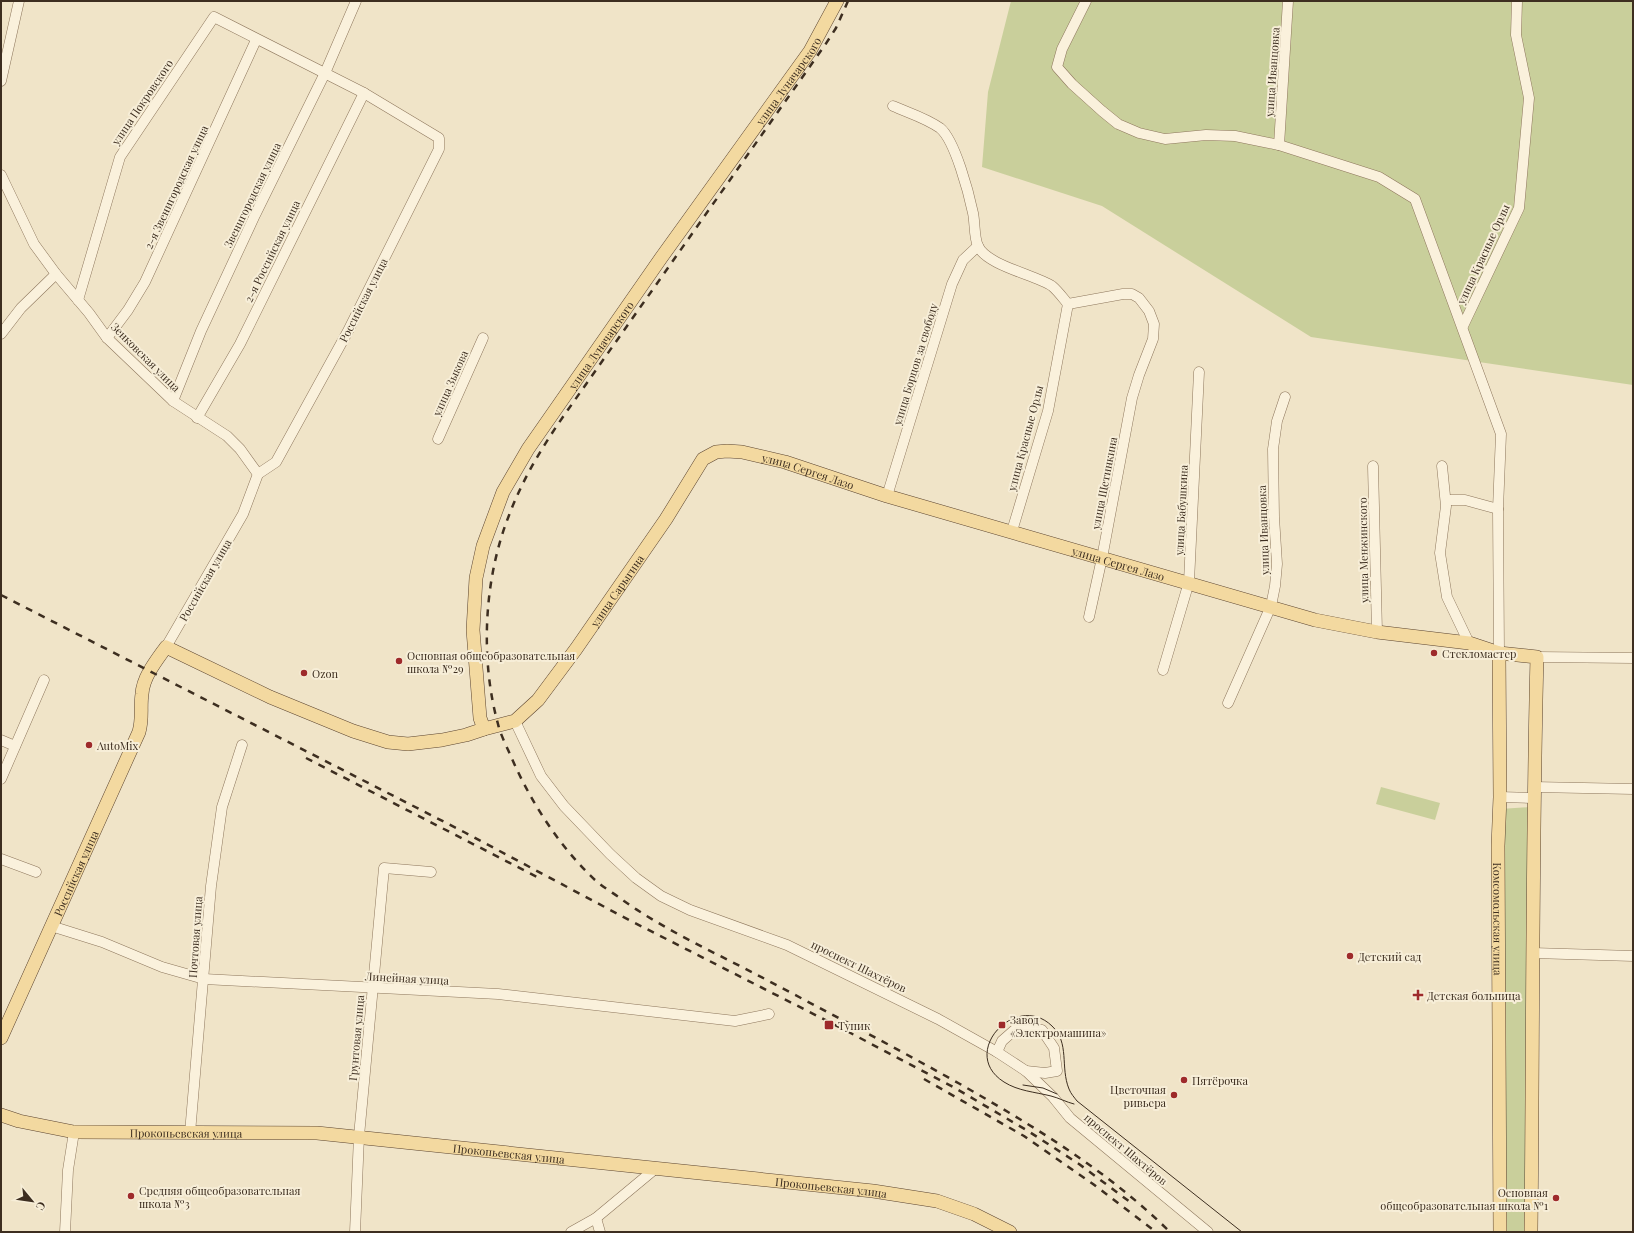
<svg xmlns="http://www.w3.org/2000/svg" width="1634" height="1233" viewBox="0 0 1634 1233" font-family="'Playfair Display',serif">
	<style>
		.green { fill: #c9cf9b }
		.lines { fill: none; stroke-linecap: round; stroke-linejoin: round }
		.minor-casing { stroke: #8d765c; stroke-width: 11 }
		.major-casing { stroke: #5b4430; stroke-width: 14 }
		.minor { stroke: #faf1dc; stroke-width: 10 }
		.major { stroke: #f3d9a0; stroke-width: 13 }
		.tram { stroke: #3d2e20; stroke-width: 1 }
		.rail { stroke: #3d2e20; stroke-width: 2.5; stroke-dasharray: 7 7; stroke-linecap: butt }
		.poi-dot { fill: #9e2a2b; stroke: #f7eed8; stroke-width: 1.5 }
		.labels { text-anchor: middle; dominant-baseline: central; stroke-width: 4; stroke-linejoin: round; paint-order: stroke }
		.street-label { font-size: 11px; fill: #3d2e20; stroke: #f7eed8 }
		.poi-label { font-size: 11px; fill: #3d2e20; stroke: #f7eed8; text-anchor: start }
	</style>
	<rect width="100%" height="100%" fill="#f0e4c8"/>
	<g class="green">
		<path d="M1011,1H1633V385L1311,337L1102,206L982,167L988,92Z"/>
		<path d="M1381,787L1440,803L1435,820L1376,804Z"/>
		<path d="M1530,807L1526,1232H1504L1500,809Z"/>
	</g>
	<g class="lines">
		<g class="minor-casing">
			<g id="minor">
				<path d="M1086,1L1062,49L1057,67L1072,84L1102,111L1118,124L1139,133L1165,139L1206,135L1235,136L1279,145L1379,177L1415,199L1501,434L1498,509L1499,653"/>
				<path d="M1,81L19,1"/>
				<path d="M893,106C909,113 926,118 940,128C955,140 969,194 973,213C975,222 974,238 978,246C986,265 1035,275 1052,286C1058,291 1063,298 1068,304L1123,294H1132L1139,298L1149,311L1154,324L1153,339L1139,375L1132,398L1102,558L1089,617"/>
				<path d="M1279,145L1288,1"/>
				<path d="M1,175L34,244L56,274L89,313L107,338L173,401L227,436L240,449L258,474"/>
				<path d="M78,300L120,157L214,17L364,93L439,138V149L348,331L276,462L258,474L243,514L166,647"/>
				<path d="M1463,326L1519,208L1529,98L1516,35L1517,1"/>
				<path d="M1,334L21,308L56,274"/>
				<path d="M107,338L128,310L145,282L256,40"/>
				<path d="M173,401L201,331L255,215L325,73L356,1"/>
				<path d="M197,418L240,344L364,93"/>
				<path d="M438,439L483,338"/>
				<path d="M1373,466L1377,632"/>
				<path d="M1442,466L1446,506L1440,553L1447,597L1469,643"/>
				<path d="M887,496L952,284L963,260L978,246"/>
				<path d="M1446,500H1465L1498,509"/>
				<path d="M1012,531L1048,411L1068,304"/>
				<path d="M1537,657L1633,658"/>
				<path d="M1163,670L1189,582L1199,372"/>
				<path d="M1228,703L1271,606L1275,586L1277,564L1274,517L1273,449L1277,421L1285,397"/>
				<path d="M515,721L541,776L564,806L610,854L636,878L661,896L690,910L787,945L938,1019L997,1052L1026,1071L1053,1097L1070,1118L1208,1232"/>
				<path d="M1,740L15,746"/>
				<path d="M1,779L44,680"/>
				<path d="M1534,787L1633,789"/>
				<path d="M1500,797L1533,798"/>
				<path d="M1,859L36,872"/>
				<path d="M51,926L102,942L162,967L204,979L498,994L735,1021L769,1014"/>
				<path d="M1533,953L1633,956"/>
				<path d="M997,1052L1002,1041L1018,1027L1042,1030L1054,1048L1057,1071L1045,1073L1026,1071"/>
				<path d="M190,1133L211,886L222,807L242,745"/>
				<path d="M596,1218L600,1232"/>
				<path d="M65,1232L68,1170L74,1132"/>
				<path d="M355,1232L359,1136L384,868L431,872"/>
				<path d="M571,1232L596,1218L655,1169"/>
			</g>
		</g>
		<g class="major-casing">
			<g id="major">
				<path id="s1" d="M1499,653L1500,797L1498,846L1500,1232"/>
				<path id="s2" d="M484,729L480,718L473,630L476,578L483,546L503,492L528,449L661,258L810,51L837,1"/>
				<path id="s3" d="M1,1038L139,732C143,718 140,707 142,694C143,677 156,661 166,647L270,697L353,731L388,742L408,744L442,740L466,735L484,729L515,721L538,700L576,649L666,519L703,459L716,452L727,451L742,452L785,462L887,496L1315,620L1377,632L1469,643L1499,653L1537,657C1532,849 1533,1040 1531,1232"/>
				<path id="s4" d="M1,1115L19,1121L74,1132L317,1133L873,1191L937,1201L974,1214L1010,1232"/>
			</g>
		</g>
		<use href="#minor" class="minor"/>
		<use href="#major" class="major"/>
		<g class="tram">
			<path d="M1023,1085L1043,1088L1057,1094"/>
			<path d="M1074,1104C1066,1102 1059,1098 1051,1096C1035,1092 1018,1091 1004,1082C958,1053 1016,991 1052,1026C1070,1043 1060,1067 1069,1089C1071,1094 1074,1097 1077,1101L1242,1232"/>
		</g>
		<g class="rail">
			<path d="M848,1L836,28L825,45L565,414C542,447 522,480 508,518C484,580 480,659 498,724C500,733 505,743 509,752C529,799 557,844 595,880C604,888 615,894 624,901C668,932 718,954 765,979C831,1014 896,1048 960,1084C1035,1127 1108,1171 1170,1232"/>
			<path d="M1,595L464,832L629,920L841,1028L955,1088L1028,1131L1079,1164L1134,1205"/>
			<path d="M306,758L541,879"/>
			<path d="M924,1079L1024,1136L1093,1184L1156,1232"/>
		</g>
	</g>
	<g class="poi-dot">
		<circle cx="1434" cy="653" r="4"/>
		<circle cx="399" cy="661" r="4"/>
		<circle cx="304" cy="673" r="4"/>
		<circle cx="89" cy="745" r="4"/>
		<circle cx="1350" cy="956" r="4"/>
		<path d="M1416 989h4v4h4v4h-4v4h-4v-4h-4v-4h4z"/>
		<rect x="824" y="1020" width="10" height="10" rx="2"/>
		<rect x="998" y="1021" width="8" height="8" rx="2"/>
		<circle cx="1184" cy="1080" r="4"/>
		<circle cx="1174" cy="1095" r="4"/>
		<circle cx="131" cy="1196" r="4"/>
		<circle cx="1556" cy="1198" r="4"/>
	</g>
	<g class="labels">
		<g class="street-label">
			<text transform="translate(1272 72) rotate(-86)">улица Иванцовка</text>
			<text stroke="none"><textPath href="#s2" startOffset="743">улица Луначарского</textPath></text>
			<text transform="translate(142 102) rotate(-56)">улица Покровского</text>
			<text transform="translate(176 187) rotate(-65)">2-я Звенигородская улица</text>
			<text transform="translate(252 195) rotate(-64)">Звенигородская улица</text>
			<text transform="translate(272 251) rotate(-64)">2-я Российская улица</text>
			<text transform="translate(1483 254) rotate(-65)">улица Красные Орлы</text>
			<text transform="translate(363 300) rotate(-63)">Российская улица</text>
			<text stroke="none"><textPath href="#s2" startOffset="419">улица Луначарского</textPath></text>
			<text transform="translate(146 357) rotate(45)">Зенковская улица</text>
			<text transform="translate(915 364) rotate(-73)">улица Борцов за свободу</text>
			<text transform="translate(450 383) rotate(-66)">улица Зыкова</text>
			<text transform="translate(1025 438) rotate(-75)">улица Красные Орлы</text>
			<text stroke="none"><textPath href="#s3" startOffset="1232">улица Сергея Лазо</textPath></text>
			<text transform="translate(1104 483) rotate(-79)">улица Щетинкина</text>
			<text transform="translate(1181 510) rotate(-87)">улица Бабушкина</text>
			<text transform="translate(1263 530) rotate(-92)">улица Иванцовка</text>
			<text transform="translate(1363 550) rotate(-91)">улица Менжинского</text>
			<text stroke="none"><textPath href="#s3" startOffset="1556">улица Сергея Лазо</textPath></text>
			<text transform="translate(205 580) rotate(-60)">Российская улица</text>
			<text stroke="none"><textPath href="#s3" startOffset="965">улица Сарыгина</textPath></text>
			<text stroke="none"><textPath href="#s3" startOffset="181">Российская улица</textPath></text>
			<text stroke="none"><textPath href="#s1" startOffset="266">Комсомольская улица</textPath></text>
			<text transform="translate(195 937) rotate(-86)">Почтовая улица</text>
			<text transform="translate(859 966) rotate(26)">проспект Шахтёров</text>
			<text transform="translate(407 978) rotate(3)">Линейная улица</text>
			<text transform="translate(356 1038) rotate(-85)">Грунтовая улица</text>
			<text stroke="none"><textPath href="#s4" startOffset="187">Прокопьевская улица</textPath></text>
			<text transform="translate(1126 1149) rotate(40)">проспект Шахтёров</text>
			<text stroke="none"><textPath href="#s4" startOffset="511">Прокопьевская улица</textPath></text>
			<text stroke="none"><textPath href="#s4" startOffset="835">Прокопьевская улица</textPath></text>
		</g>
		<g class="poi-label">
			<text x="1442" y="653">Стекломастер</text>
			<text x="407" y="655">Основная общеобразовательная<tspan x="407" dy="13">школа №29</tspan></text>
			<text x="312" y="673">Ozon</text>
			<text x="97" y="745">AutoMix</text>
			<text x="1358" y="956">Детский сад</text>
			<text x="1427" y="995">Детская больница</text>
			<text x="1010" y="1019">Завод<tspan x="1010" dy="13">«Электромашина»</tspan></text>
			<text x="838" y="1025">Тупик</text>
			<text x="1192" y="1080">Пятёрочка</text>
			<text x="1166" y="1089" text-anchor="end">Цветочная<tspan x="1166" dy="13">ривьера</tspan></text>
			<text x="139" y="1190">Средняя общеобразовательная<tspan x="139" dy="13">школа №3</tspan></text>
			<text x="1548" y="1192" text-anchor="end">Основная<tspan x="1548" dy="13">общеобразовательная школа №1</tspan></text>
		</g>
	</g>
	<rect width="1634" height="1233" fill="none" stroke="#3d2e20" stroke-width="4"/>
	<g transform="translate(32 1201) rotate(119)" stroke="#f7eed8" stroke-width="3" paint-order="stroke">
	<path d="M0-3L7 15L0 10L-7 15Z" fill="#3d2e20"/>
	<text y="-6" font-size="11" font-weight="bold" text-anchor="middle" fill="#3d2e20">С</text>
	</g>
</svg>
